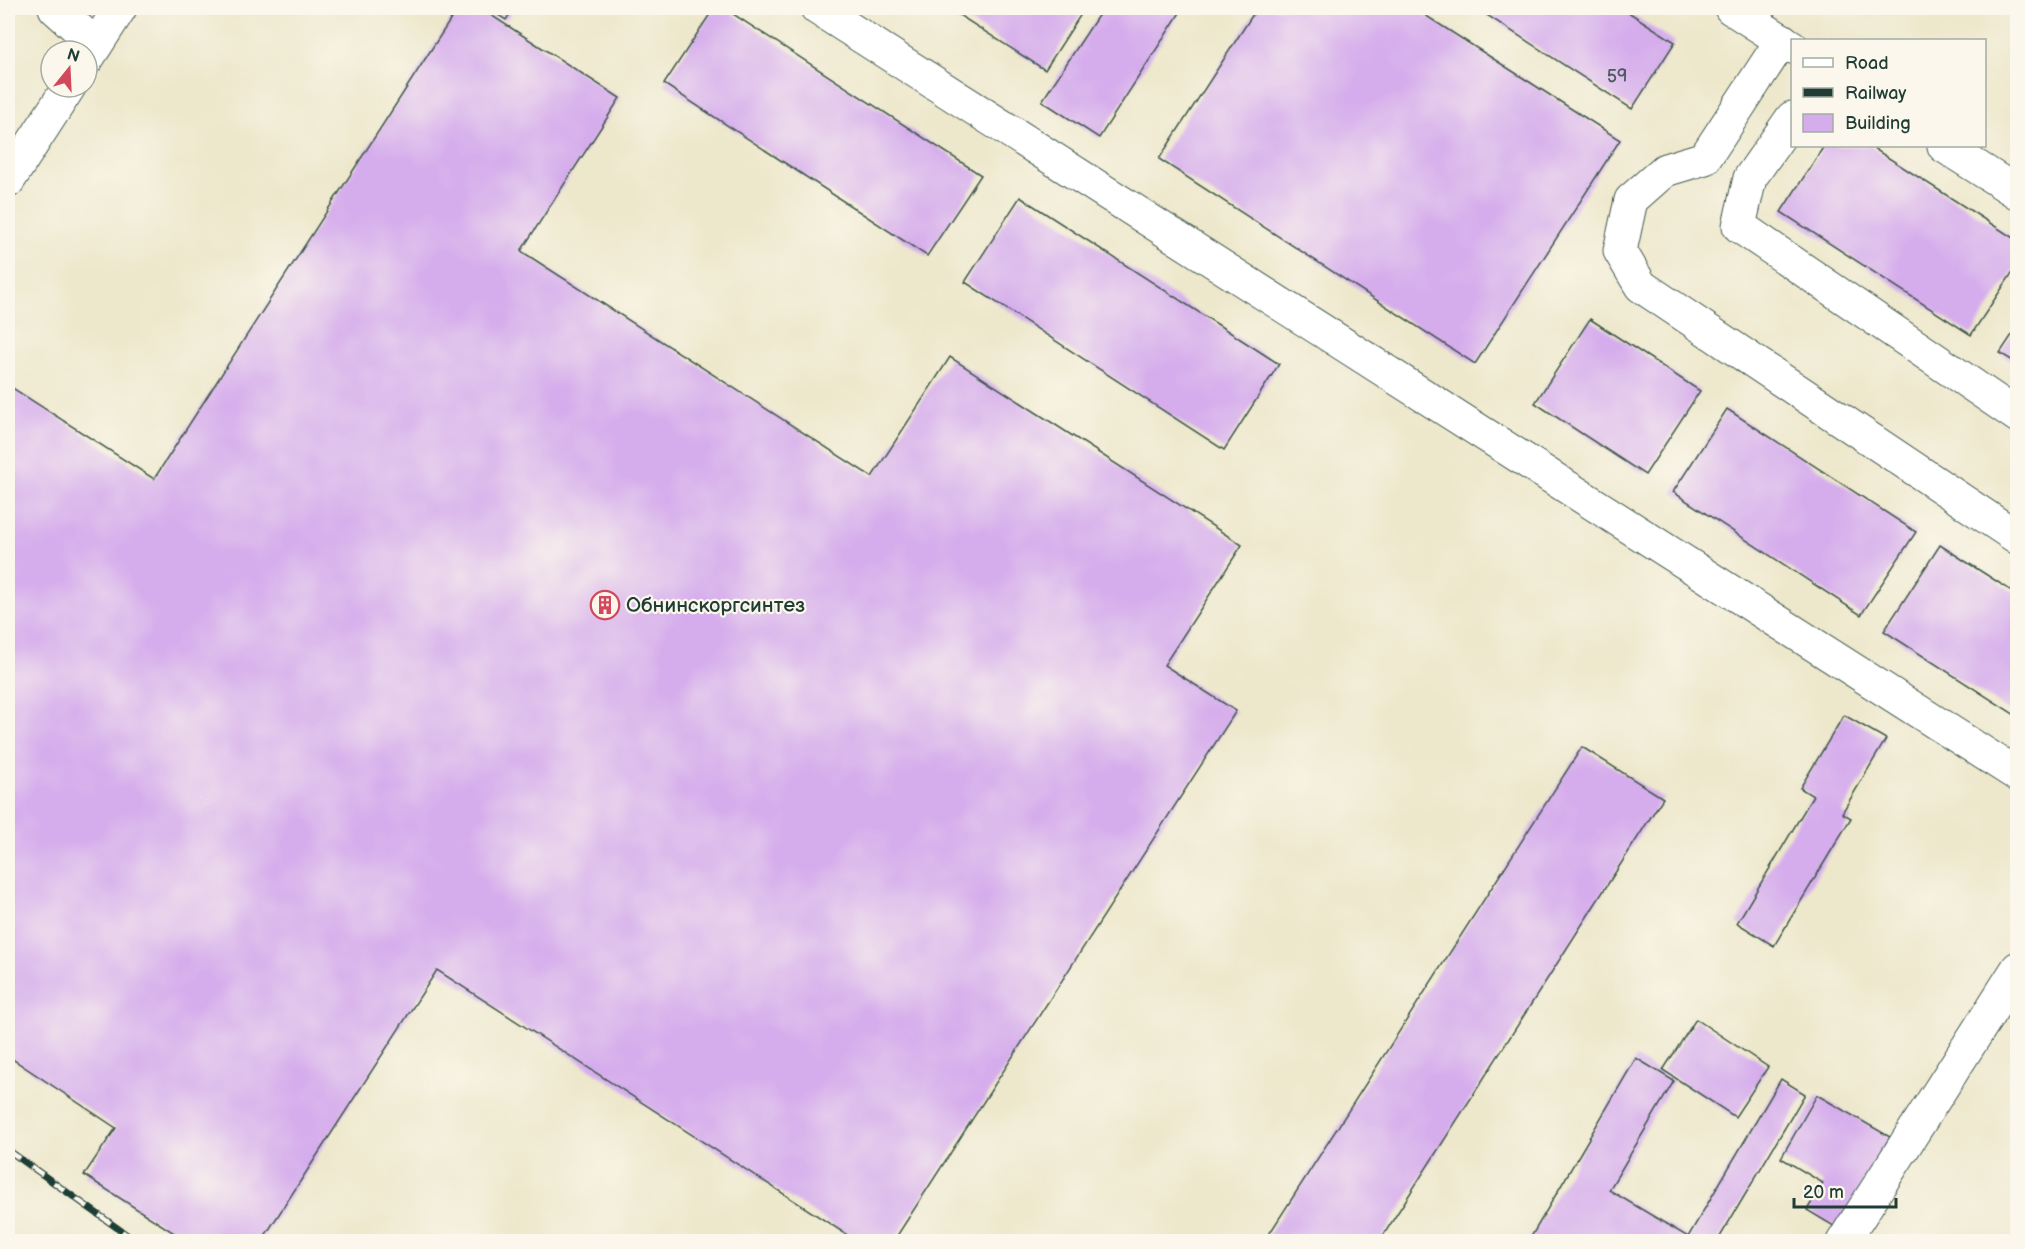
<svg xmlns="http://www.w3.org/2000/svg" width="2025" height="1249" viewBox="0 0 2025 1249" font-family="'Balsamiq Sans',sans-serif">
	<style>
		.building { fill: #d5adec }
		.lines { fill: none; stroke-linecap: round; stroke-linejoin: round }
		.minor-casing { stroke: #3e564b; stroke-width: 35 }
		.minor { stroke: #fff; stroke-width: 33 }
		.rail-casing { stroke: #1f3d34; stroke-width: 7 }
		.rail { stroke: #fbf7ec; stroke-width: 4.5; stroke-dasharray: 14; stroke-linecap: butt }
		.labels { text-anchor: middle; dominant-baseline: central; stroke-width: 4.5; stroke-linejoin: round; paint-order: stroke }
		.number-label { font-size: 18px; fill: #4c5962 }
		.poi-label { font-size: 21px; fill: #1f3d34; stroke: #fbf7ec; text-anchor: start }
	</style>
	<rect width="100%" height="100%" fill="#fbf7ec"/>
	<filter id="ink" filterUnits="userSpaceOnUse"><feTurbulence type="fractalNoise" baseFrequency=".0167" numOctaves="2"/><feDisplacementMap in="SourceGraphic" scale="12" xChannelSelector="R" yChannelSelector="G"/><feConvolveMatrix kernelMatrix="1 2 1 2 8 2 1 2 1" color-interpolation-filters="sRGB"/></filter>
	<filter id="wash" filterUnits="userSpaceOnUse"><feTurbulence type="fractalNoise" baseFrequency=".008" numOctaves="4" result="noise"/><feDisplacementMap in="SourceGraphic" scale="24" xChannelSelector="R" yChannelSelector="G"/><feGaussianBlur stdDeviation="1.35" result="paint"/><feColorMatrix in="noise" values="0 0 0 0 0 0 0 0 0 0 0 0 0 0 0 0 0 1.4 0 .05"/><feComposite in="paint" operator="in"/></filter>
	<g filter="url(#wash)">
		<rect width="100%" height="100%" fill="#ede7cb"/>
		<g id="blocks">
			<g class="building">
				<path d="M458,8H480L620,98L521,251L872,477L950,357L1242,545L1164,665L1236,711L893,1242H858L437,970L261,1242H188L84,1175L116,1128L8,1056V385L154,479Z"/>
				<path d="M487,8H514L506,20Z"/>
				<path d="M714,8H724L981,175L927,256L664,84Z"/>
				<path d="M948,8H1085L1045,70Z"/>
				<path d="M1103,8H1183L1099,138L1042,101Z"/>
				<path d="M1257,8H1414L1620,140L1475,364L1159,159Z"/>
				<path d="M1476,8H1622L1675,42L1632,109Z"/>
				<path d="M1824,146H1870L2018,241V264L1971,335L1781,212Z"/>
				<path d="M1020,197L1279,364L1224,450L965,282Z"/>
				<path d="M1590,319L1700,391L1645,475L1535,403Z"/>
				<path d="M2018,326V364L2000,353Z"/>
				<path d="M1727,409L1916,532L1861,615L1673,492Z"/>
				<path d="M1940,545L2018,595V717L1884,631Z"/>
				<path d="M1844,715L1886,739L1842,813L1851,818L1774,946L1737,923L1813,796L1800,788Z"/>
				<path d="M1582,747L1663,798L1379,1242H1264Z"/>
				<path d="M1696,1019L1768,1067L1735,1117L1663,1070Z"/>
				<path d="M1636,1058L1674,1081L1609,1190L1688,1237L1781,1079L1805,1094L1717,1242H1528Z"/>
				<path d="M1817,1095L1890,1137L1837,1228L1807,1210L1823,1183L1781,1158Z"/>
			</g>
		</g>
	</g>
	<g filter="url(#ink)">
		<use href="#blocks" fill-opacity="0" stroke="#3e564b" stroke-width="1.5"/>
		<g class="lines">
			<g class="minor-casing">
				<g id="minor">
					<path d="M55,8L96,45"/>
					<path d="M817,8L2018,775"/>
					<path d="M1731,8L1792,47"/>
					<path d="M1782,40L1705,158L1665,170L1631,200L1620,251L1641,286L2018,538"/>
					<path d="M87,59L120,8"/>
					<path d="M1792,118L1750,178L1739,226L2018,416"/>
					<path d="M1944,146L2018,193"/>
					<path d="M8,181L69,87"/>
					<path d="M1843,1242L2018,968"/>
				</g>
			</g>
			<use href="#minor" class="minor"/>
			<g class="rail-casing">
				<path id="rail" d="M8,1150L137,1242"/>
			</g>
			<use href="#rail" class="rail"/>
		</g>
	</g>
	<defs>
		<g id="building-ring" transform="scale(1.5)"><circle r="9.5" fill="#fbf7ec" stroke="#d1495b" stroke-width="1.5"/><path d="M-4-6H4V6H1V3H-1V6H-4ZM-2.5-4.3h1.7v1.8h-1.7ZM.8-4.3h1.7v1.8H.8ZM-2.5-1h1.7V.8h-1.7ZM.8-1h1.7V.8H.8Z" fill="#d1495b"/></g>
	</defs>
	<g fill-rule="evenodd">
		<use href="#building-ring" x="605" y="605"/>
	</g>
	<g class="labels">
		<g class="number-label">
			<text x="1617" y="76">59</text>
		</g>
		<g class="poi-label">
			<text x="626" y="605">Обнинскоргсинтез</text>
		</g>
	</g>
	<rect width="2025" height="1249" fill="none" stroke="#fbf7ec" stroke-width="30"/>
	<rect x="1791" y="39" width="195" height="108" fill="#fbf7ec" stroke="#a3ada2" stroke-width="1.5"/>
	<rect x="1803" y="58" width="30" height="9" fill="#ffffff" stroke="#a3ada2" stroke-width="1.5"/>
	<text x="1845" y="69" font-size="18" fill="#1f3d34">Road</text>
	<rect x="1803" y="88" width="30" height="9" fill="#1f3d34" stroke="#a3ada2" stroke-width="1.5"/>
	<text x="1845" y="99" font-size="18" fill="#1f3d34">Railway</text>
	<rect x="1803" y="114" width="30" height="18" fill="#d5adec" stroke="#a3ada2" stroke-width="1.5"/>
	<text x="1845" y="129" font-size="18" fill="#1f3d34">Building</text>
	<g transform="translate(69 69) rotate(18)"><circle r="28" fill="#fbf7ec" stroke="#a3ada2" stroke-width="1.5"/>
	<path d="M0-4.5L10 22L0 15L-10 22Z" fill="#d1495b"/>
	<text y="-9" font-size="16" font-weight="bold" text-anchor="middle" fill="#1f3d34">N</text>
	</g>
	<path d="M1794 1198v9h102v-9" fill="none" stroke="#1f3d34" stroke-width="3"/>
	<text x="1803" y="1198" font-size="18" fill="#1f3d34" stroke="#fbf7ec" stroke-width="4.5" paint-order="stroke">20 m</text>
</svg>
